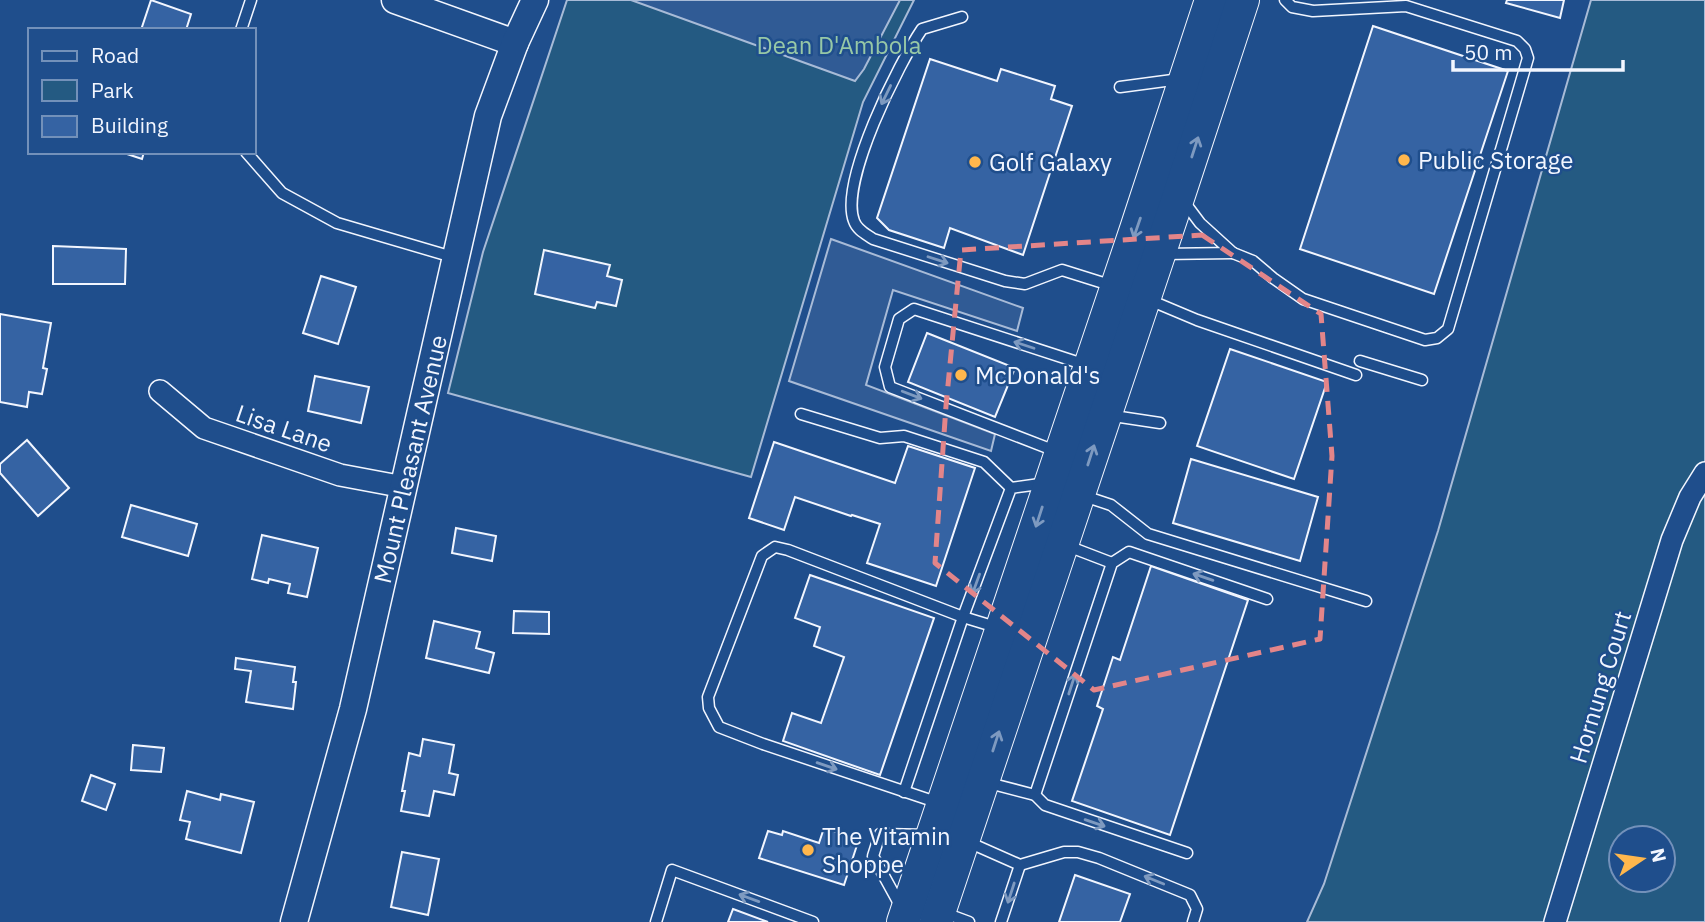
<svg xmlns="http://www.w3.org/2000/svg" width="1705" height="922" viewBox="0 0 1705 922" font-family="'IBM Plex Sans',sans-serif">
	<style>
		.green { fill: #245a82; stroke: #a8bbd7; stroke-width: 2; fill-rule: evenodd }
		.parking { fill: #305b95; stroke: #a8bbd7; stroke-width: 2 }
		.building { fill: #3563a3; stroke: #f2f6ff; stroke-width: 2 }
		.lines { fill: none; stroke-linecap: round; stroke-linejoin: round }
		.service-casing { stroke: #f2f6ff; stroke-width: 13 }
		.minor-casing { stroke: #f2f6ff; stroke-width: 24 }
		.tertiary-casing { stroke: #f2f6ff; stroke-width: 29 }
		.primary-casing { stroke: #f2f6ff; stroke-width: 34 }
		.service { stroke: #1f4e8c; stroke-width: 10 }
		.minor { stroke: #1f4e8c; stroke-width: 21 }
		.tertiary { stroke: #1f4e8c; stroke-width: 26 }
		.primary { stroke: #1f4e8c; stroke-width: 32 }
		.oneway { stroke: #7e9ac0 }
		.marked { fill: none; stroke: #e38589; stroke-width: 5; stroke-dasharray: 14 9; stroke-linejoin: round }
		.poi-dot { fill: #ffb74d; stroke: #1f4e8c; stroke-width: 2.5 }
		.labels { text-anchor: middle; dominant-baseline: central; stroke-width: 5; stroke-linejoin: round; paint-order: stroke }
		.park-label { font-size: 24px; fill: #97c8a6; stroke: #1f4e8c }
		.poi-label { font-size: 24px; fill: #f2f6ff; stroke: #1f4e8c; text-anchor: start }
		.street-label { font-size: 24px; fill: #f2f6ff; stroke: #1f4e8c }
	</style>
	<rect width="100%" height="100%" fill="#1f4e8c"/>
	<g class="green">
		<path d="M567,0H914L863,102L751,477L448,393L483,252Z"/>
		<path d="M1591,0H1705V922H1307L1324,884L1438,531ZM1621,838H1663V880H1621Z"/>
	</g>
	<g class="parking">
		<path d="M631,0H900L864,69L855,81Z"/>
		<path d="M831,239L1023,308L1017,331L893,290L866,385L995,434L991,451L789,381Z"/>
	</g>
	<g class="building">
		<path d="M151,0L191,14L186,30H141Z"/>
		<path d="M1507,0H1564L1560,18L1506,3Z"/>
		<path d="M1373,26L1508,71L1434,294L1300,249Z"/>
		<path d="M930,59L997,81L1001,69L1055,86L1051,99L1072,106L1023,255L950,228L944,248L889,230L877,218Z"/>
		<path d="M121,152H144L142,159Z"/>
		<path d="M53,246L126,249L125,284H53Z"/>
		<path d="M544,250L610,265L607,276L622,280L616,306L597,302L595,308L535,294Z"/>
		<path d="M321,276L356,287L338,344L303,333Z"/>
		<path d="M0,314L51,323L43,368L47,369L42,394L29,392L27,407L0,402Z"/>
		<path d="M927,333L1015,368L995,417L908,382Z"/>
		<path d="M1230,349L1327,382L1294,479L1197,446Z"/>
		<path d="M315,376L369,387L361,423L308,411Z"/>
		<path d="M27,440L69,488L38,516L0,473V464Z"/>
		<path d="M774,442L895,483L908,446L975,468L936,586L867,563L880,524L852,515L851,516L795,497L784,530L749,518Z"/>
		<path d="M1191,459L1318,497L1300,561L1173,523Z"/>
		<path d="M131,505L197,524L188,556L122,537Z"/>
		<path d="M456,528L496,536L492,561L452,553Z"/>
		<path d="M262,535L318,548L307,597L288,593L290,584L269,579L268,583L252,579Z"/>
		<path d="M1151,566L1248,600L1170,835L1072,801L1103,709L1097,706L1113,657L1120,660Z"/>
		<path d="M810,575L934,618L880,775L783,741L792,713L821,723L844,657L814,646L820,627L795,618Z"/>
		<path d="M514,611L549,612V634L513,633Z"/>
		<path d="M434,621L480,632L476,648L494,653L489,673L426,658Z"/>
		<path d="M236,658L295,667L293,682H296L293,709L246,702L251,671L235,669Z"/>
		<path d="M423,739L454,745L449,773L458,775L454,795L434,791L429,816L401,811L405,791H402L409,753L420,756Z"/>
		<path d="M133,745L164,748L161,772L131,770Z"/>
		<path d="M91,775L115,784L106,810L82,801Z"/>
		<path d="M187,791L220,800L221,794L254,802L241,853L186,839L190,822L180,820Z"/>
		<path d="M824,828L859,839L844,885L759,858L768,831L782,835L783,831L819,843Z"/>
		<path d="M402,852L439,859L428,915L391,907Z"/>
		<path d="M1075,875L1130,894L1120,922H1059Z"/>
		<path d="M733,909L768,922H728Z"/>
	</g>
	<g class="lines">
		<g class="service-casing">
			<g id="service">
				<path d="M962,17L922,29C899,63 839,182 854,221C857,230 866,234 873,239L1005,281L1025,284L1062,270L1113,286"/>
				<path d="M241,30L251,0"/>
				<path d="M1120,87L1180,79"/>
				<path d="M246,152L282,193L337,223L456,258"/>
				<path d="M1233,253L1253,261L1273,278L1303,299L1425,340L1437,338L1448,329L1528,58L1525,49L1517,41L1406,6L1313,11L1292,7L1285,0"/>
				<path d="M1162,254L1233,253L1200,223L1182,199"/>
				<path d="M1147,299L1197,320L1356,375"/>
				<path d="M1360,361L1422,380"/>
				<path d="M801,414L880,438L904,436L984,462L1011,488"/>
				<path d="M1107,415L1160,423"/>
				<path d="M1058,452L890,387L885,367L899,319L914,309L1086,365"/>
				<path d="M1081,495L1111,505L1148,534L1366,601"/>
				<path d="M1065,545L1112,563"/>
				<path d="M985,782L1035,795L1045,805L1187,853"/>
				<path d="M904,792L963,617L1011,488L1047,483"/>
				<path d="M1035,795L1112,563L1129,552L1267,599"/>
				<path d="M939,803L763,744L719,727L709,708L708,697L762,556L775,547L788,550L963,617L999,628"/>
				<path d="M968,842L1020,865L1064,852H1078L1099,858L1190,895L1197,909L1193,922"/>
				<path d="M901,907L873,856L880,834L929,835"/>
				<path d="M942,912L969,922"/>
				<path d="M656,922L672,870L813,922"/>
				<path d="M1001,922L1020,865"/>
			</g>
		</g>
		<g class="minor-casing">
			<g id="minor">
				<path d="M160,391L204,428L340,475L404,487"/>
				<path d="M1555,922L1672,540L1690,497L1705,473"/>
			</g>
		</g>
		<g class="tertiary-casing">
			<g id="tertiary">
				<path d="M395,0L515,43"/>
				<path d="M294,922L353,709L488,116L515,43L535,0"/>
			</g>
		</g>
		<g class="primary-casing">
			<g id="primary">
				<path d="M903,922L1136,229L1211,0"/>
				<path d="M936,922L1179,195L1243,0"/>
			</g>
		</g>
		<use href="#service" class="service"/>
		<use href="#minor" class="minor"/>
		<use href="#tertiary" class="tertiary"/>
		<use href="#primary" class="primary"/>
	</g>
	<defs><path id="oneway-shaft" d="M-6 0H5M1.5-3L5.5 0L1.5 3" fill="none" stroke-width="1.6" stroke-linecap="round" stroke-linejoin="round" transform="scale(1.75)"/></defs>
	<g class="oneway">
		<use href="#oneway-shaft" transform="translate(886 95) rotate(116)"/>
		<use href="#oneway-shaft" transform="translate(1195 147) rotate(-72)"/>
		<use href="#oneway-shaft" transform="translate(1137 228) rotate(109)"/>
		<use href="#oneway-shaft" transform="translate(938 260) rotate(18)"/>
		<use href="#oneway-shaft" transform="translate(1024 345) rotate(-162)"/>
		<use href="#oneway-shaft" transform="translate(912 395) rotate(21)"/>
		<use href="#oneway-shaft" transform="translate(1091 455) rotate(-72)"/>
		<use href="#oneway-shaft" transform="translate(1039 517) rotate(108)"/>
		<use href="#oneway-shaft" transform="translate(1203 577) rotate(-161)"/>
		<use href="#oneway-shaft" transform="translate(976 584) rotate(110)"/>
		<use href="#oneway-shaft" transform="translate(1072 684) rotate(-72)"/>
		<use href="#oneway-shaft" transform="translate(996 741) rotate(-72)"/>
		<use href="#oneway-shaft" transform="translate(827 766) rotate(19)"/>
		<use href="#oneway-shaft" transform="translate(1095 823) rotate(19)"/>
		<use href="#oneway-shaft" transform="translate(1154 880) rotate(-158)"/>
		<use href="#oneway-shaft" transform="translate(1011 893) rotate(108)"/>
		<use href="#oneway-shaft" transform="translate(749 898) rotate(-160)"/>
	</g>
	<path class="marked" d="M1202,235L1321,314L1332,456L1320,639L1094,690L935,563L946,406L961,250Z"/>
	<g class="poi-dot">
		<circle cx="1404" cy="160" r="7"/>
		<circle cx="975" cy="162" r="7"/>
		<circle cx="961" cy="375" r="7"/>
		<circle cx="808" cy="850" r="7"/>
	</g>
	<g class="labels">
		<g class="park-label">
			<text x="839" y="45">Dean D'Ambola</text>
		</g>
		<g class="poi-label">
			<text x="1418" y="160">Public Storage</text>
			<text x="989" y="162">Golf Galaxy</text>
			<text x="975" y="375">McDonald's</text>
			<text x="822" y="836">The Vitamin<tspan x="822" dy="28">Shoppe</tspan></text>
		</g>
		<g class="street-label">
			<text transform="translate(284 428) rotate(19)">Lisa Lane</text>
			<text transform="translate(410 459) rotate(-77)">Mount Pleasant Avenue</text>
			<text transform="translate(1600 687) rotate(-73)">Hornung Court</text>
		</g>
	</g>
	<rect x="28" y="28" width="228" height="126" fill="#1f4e8c" stroke="#7391ba" stroke-width="2"/>
	<rect x="42" y="51" width="35" height="10" fill="#1f4e8c" stroke="#7391ba" stroke-width="2"/>
	<text x="91" y="63" font-size="21" fill="#f2f6ff">Road</text>
	<rect x="42" y="80" width="35" height="21" fill="#245a82" stroke="#7391ba" stroke-width="2"/>
	<text x="91" y="98" font-size="21" fill="#f2f6ff">Park</text>
	<rect x="42" y="116" width="35" height="21" fill="#3563a3" stroke="#7391ba" stroke-width="2"/>
	<text x="91" y="133" font-size="21" fill="#f2f6ff">Building</text>
	<g transform="translate(1642 859) rotate(77)"><circle r="33" fill="#1f4e8c" stroke="#7391ba" stroke-width="2"/>
	<path d="M0-5L12 26L0 18L-12 26Z" fill="#ffb74d"/>
	<text y="-10" font-size="19" font-weight="bold" text-anchor="middle" fill="#f2f6ff">N</text>
	</g>
	<path d="M1453 60v10h170v-10" fill="none" stroke="#f2f6ff" stroke-width="3.5"/>
	<text x="1464" y="60" font-size="21" fill="#f2f6ff" stroke="#1f4e8c" stroke-width="5" paint-order="stroke">50 m</text>
</svg>
